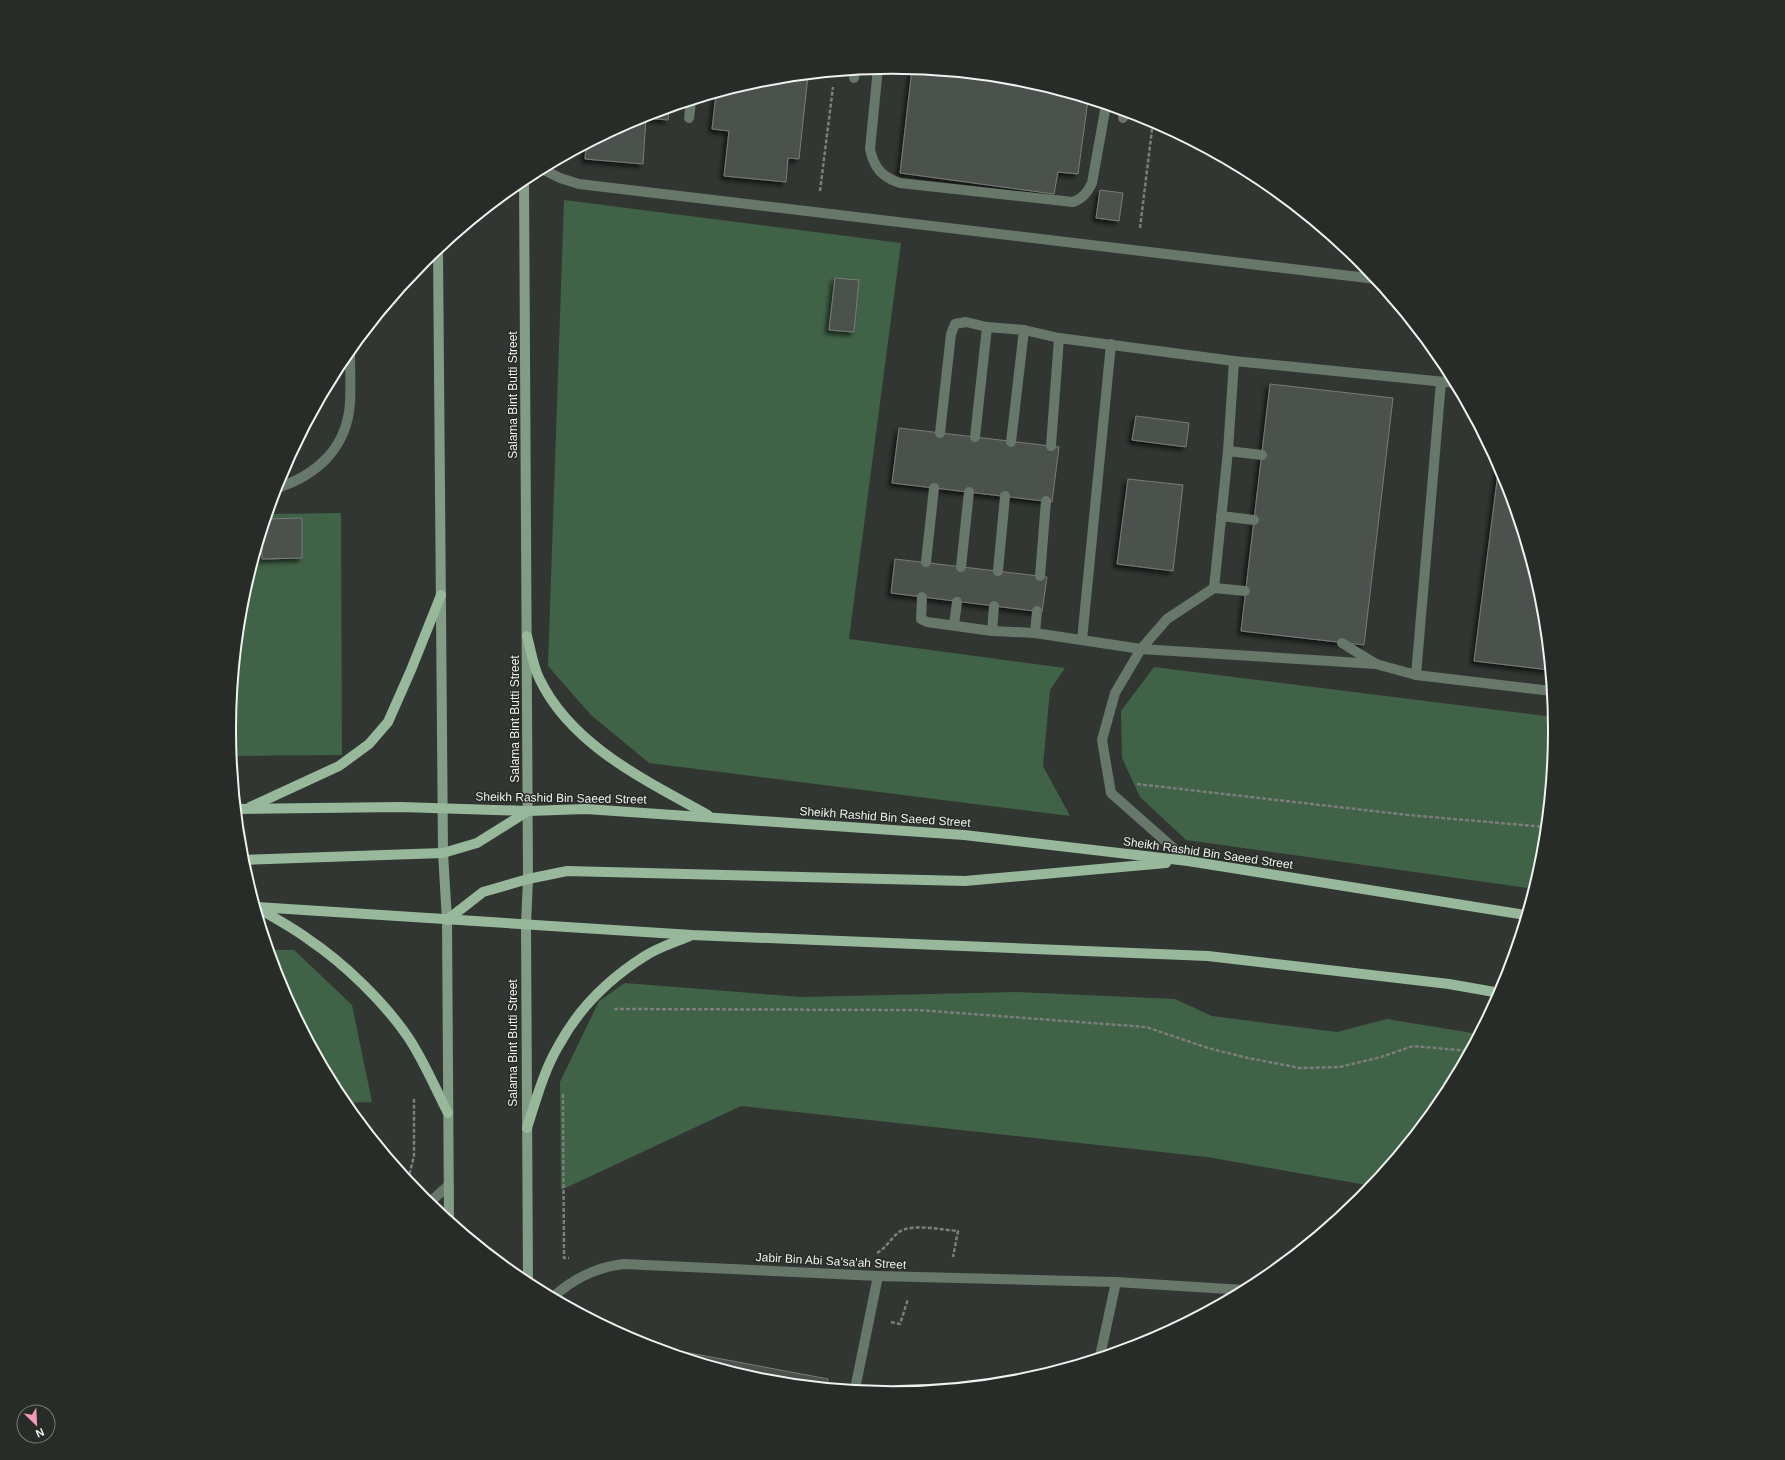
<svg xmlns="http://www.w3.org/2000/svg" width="1785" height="1460" viewBox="0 0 1785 1460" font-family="Helvetica,sans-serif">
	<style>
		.green { fill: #406246 }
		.building { fill: #4c514d; stroke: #787c78; filter: url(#shadow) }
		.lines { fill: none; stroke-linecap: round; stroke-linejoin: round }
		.path { stroke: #7b7e7b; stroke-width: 2.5; stroke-dasharray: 4 2; stroke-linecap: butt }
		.service { stroke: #677769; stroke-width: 10 }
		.minor { stroke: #677769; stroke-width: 10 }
		.secondary { stroke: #829c85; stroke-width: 10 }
		.primary { stroke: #97b89b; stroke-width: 10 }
		.labels { text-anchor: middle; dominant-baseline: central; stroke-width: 3; stroke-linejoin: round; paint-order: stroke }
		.street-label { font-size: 12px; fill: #f0f2f0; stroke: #282c28 }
		.rim { fill: none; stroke: #f0f2f0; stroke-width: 2 }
	</style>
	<defs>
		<filter id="shadow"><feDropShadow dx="-3.5" dy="3.5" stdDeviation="2" flood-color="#0009"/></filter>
	</defs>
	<rect width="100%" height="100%" fill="#323632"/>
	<g class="green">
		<path d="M564,200L901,243L849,639L1065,668L1050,690L1043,766L1070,816L649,763L591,715L548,666Z"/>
		<path d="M341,513L342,755L232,756L230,730L242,600L269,514Z"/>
		<path d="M1154,667L1554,717L1555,730L1543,860L1534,889L1186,840L1140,797L1122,758L1121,711Z"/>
		<path d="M270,950H294L352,1005L372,1102L345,1103L341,1098L280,984Z"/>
		<path d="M625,983L801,997L1017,992L1175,999L1212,1016L1337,1032L1387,1019L1478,1034L1444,1099L1372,1186L1207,1157L741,1106L561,1190L560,1082L599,1001Z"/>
	</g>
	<g class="building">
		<path d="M912,69L1022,80L1088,100L1078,174L1058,172L1054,194L900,173Z"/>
		<path d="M808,75L799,159L788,158L786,182L724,176L729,131L712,129L716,94L763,80Z"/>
		<path d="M669,108L668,120L646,118L643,164L585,159L586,146L639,117Z"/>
		<path d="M1100,190L1123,193L1119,221L1096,218Z"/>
		<path d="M835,278L859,280L854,332L829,330Z"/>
		<path d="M1270,384L1393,398L1364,645L1241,631Z"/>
		<path d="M1136,416L1189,423L1186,447L1132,440Z"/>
		<path d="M899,428L1059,447L1052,502L892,483Z"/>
		<path d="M1499,465L1505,476L1543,601L1550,670L1474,661Z"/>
		<path d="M1128,479L1183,485L1173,571L1117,564Z"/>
		<path d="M302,518V558L262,559V535L267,519Z"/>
		<path d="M895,559L1047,577L1042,612L891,593Z"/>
		<path d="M647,1345L828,1379L827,1387L763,1380Z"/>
	</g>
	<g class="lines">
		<g class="path">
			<path d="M820,191L833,87"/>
			<path d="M1140,228L1153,121"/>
			<path d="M1137,784L1408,815L1546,827"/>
			<path d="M614,1009L918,1010L1146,1027L1208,1048L1248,1058L1300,1068L1340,1067L1381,1057L1413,1046L1469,1051"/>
			<path d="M563,1094L564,1258H569"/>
			<path d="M408,1180L414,1156V1099"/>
			<path d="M877,1253C886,1248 891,1238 899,1232C911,1223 943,1230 958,1231L953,1257"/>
			<path d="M891,1322L900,1324L908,1299"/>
		</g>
		<g class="service">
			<path d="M878,68L870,149C874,168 882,177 900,183L1073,202C1083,198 1087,193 1092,183L1106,105"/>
			<path d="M854,78L855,71"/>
			<path d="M1123,118L1124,111"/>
			<path d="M940,433L951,334L955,324L966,322L987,327L1024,330L1059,338L1234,361L1455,383"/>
			<path d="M975,437L987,327"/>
			<path d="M1011,442L1024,330"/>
			<path d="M1051,446L1059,338"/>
			<path d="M1228,451L1262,455"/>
			<path d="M1221,516L1254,520"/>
			<path d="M926,562L934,488"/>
			<path d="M961,567L969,492"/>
			<path d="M998,571L1005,496"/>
			<path d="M1040,576L1046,501"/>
			<path d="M1214,588L1228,451L1234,361"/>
			<path d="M922,597L921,619L927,622L992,631L1035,633L1141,649L1376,664"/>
			<path d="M954,625L957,602"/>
			<path d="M992,631L994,606"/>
			<path d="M1035,633L1037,611"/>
			<path d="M1082,640L1111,344"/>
			<path d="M1342,643L1376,664L1416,675L1552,691"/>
			<path d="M1416,675L1441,382"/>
			<path d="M1188,861L1111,793L1102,740L1115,693L1141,649L1167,619L1214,588L1245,591"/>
			<path d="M1100,1356L1116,1282"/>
		</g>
		<g class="minor">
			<path d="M689,118L691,102"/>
			<path d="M542,169L560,178L579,184L1376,279"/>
			<path d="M277,488C317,475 347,448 350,403C351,386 350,368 350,351"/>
			<path d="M429,1203L449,1185"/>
			<path d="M553,1297C574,1278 597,1267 624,1264L878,1276L1116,1282L1245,1290"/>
			<path d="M855,1389L878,1276"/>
		</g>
		<g class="secondary">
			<path d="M524,179L528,879L526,924L528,1283"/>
			<path d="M438,249L443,853L447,920L449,1219"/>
		</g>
		<g class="primary">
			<path d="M527,636C531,650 533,667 540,680C572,746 647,781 708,815"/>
			<path d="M250,807L339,766L369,744L388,722L411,670L441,595"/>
			<path d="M237,809L401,807L528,811L586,809L964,835L1188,861L1526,915"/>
			<path d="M242,860L443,853L477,843L528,811"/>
			<path d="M257,907L692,935L1208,956L1449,984L1500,993"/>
			<path d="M259,909C275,918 293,928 308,939C344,963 384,1002 408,1037C424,1061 435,1088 448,1113"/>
			<path d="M447,920L483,892L528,879L567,871L965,881L1166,863"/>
			<path d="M527,1128C536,1100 544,1070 559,1045C579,1008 610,978 645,956C659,947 676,942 690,936"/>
		</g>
	</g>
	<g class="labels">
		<g class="street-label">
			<text transform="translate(513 395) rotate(-90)">Salama Bint Butti Street</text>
			<text transform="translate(515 719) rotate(-90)">Salama Bint Butti Street</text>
			<text transform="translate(561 798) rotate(1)">Sheikh Rashid Bin Saeed Street</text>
			<text transform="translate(885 817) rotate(4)">Sheikh Rashid Bin Saeed Street</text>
			<text transform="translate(1208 853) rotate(8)">Sheikh Rashid Bin Saeed Street</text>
			<text transform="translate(513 1043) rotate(-90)">Salama Bint Butti Street</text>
			<text transform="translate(831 1261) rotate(3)">Jabir Bin Abi Sa'sa'ah Street</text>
		</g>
	</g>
	<path d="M0 0H1785V1460H0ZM236 730a656 656 0 1 1 1312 0a656 656 0 1 1-1312 0Z" fill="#282c28" fill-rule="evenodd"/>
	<path class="rim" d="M236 730a656 656 0 1 1 1312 0a656 656 0 1 1-1312 0Z"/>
	<g transform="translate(36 1424) rotate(156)"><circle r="19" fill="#282c28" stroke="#787b78"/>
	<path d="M0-3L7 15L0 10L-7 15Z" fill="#f09ab6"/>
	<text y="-6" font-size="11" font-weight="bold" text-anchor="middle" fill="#f0f2f0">N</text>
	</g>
</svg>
